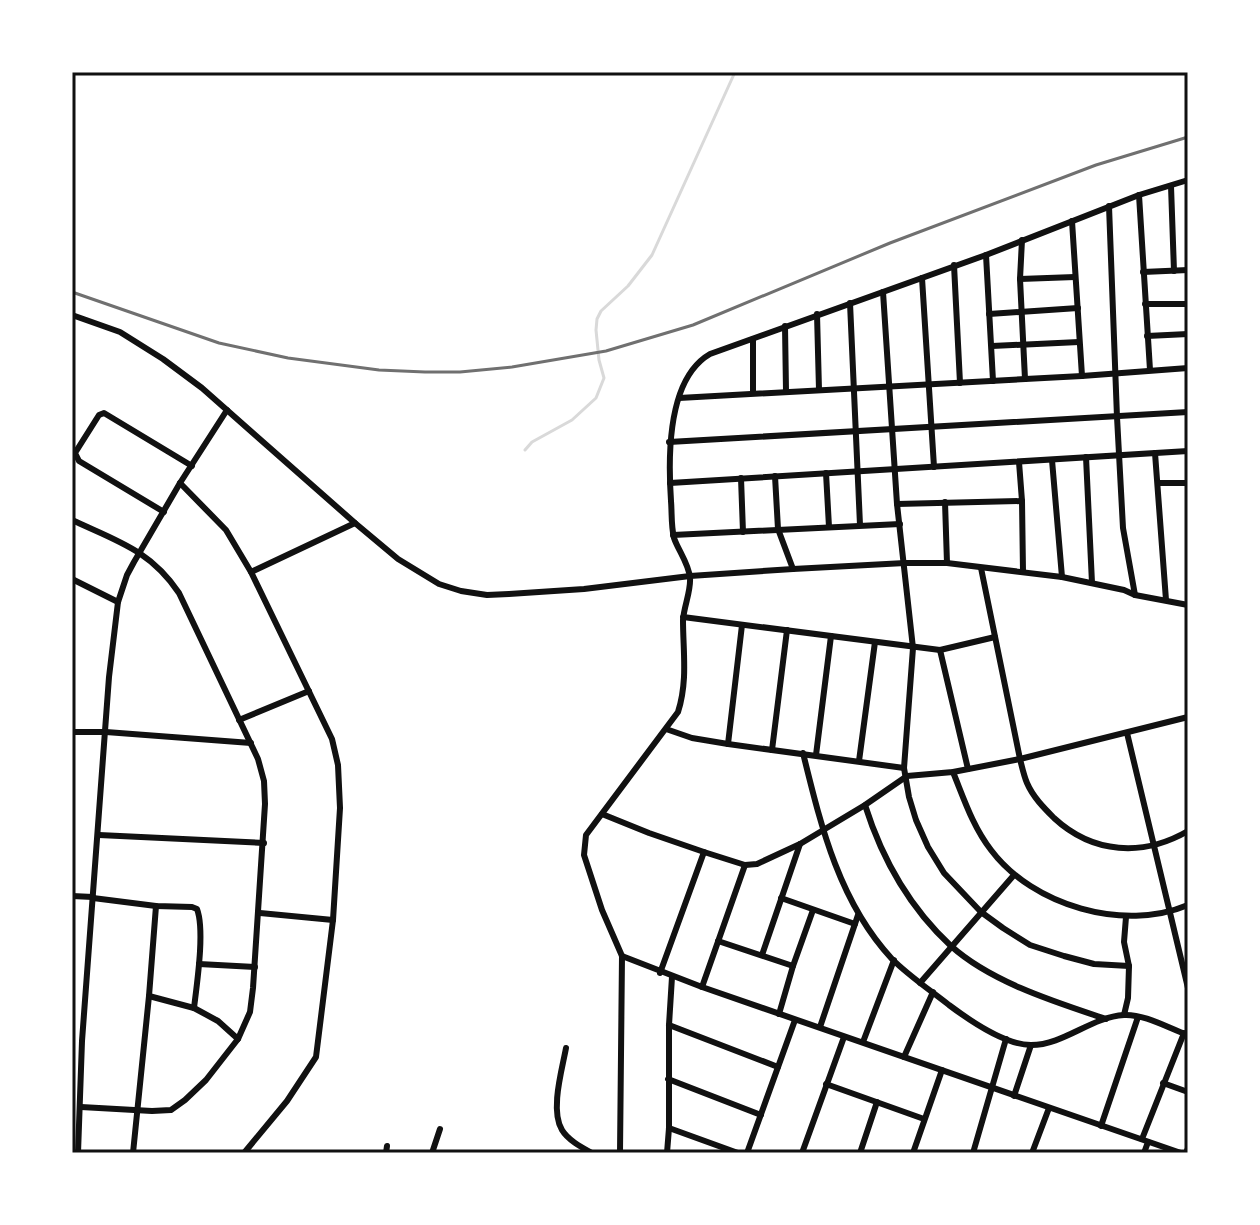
<svg xmlns="http://www.w3.org/2000/svg" width="1260" height="1225" viewBox="0 0 1260 1225" font-family="Mulish,sans-serif">
	<style>
		.lines { fill: none; stroke-linecap: round; stroke-linejoin: round }
		.stream { stroke: #d9d9d9; stroke-width: 3 }
		.minor { stroke: #111; stroke-width: 6 }
		.rail { stroke: #707070; stroke-width: 3 }
		.neatline { fill: none; stroke: #111; stroke-width: 3 }
	</style>
	<rect width="100%" height="100%" fill="#fff"/>
	<g class="lines">
		<path class="stream" d="M525,450L532,442L572,420L596,398L604,378L599,360L596,330L597,319L601,311L628,286L652,255L735,72"/>
		<g class="minor">
			<path d="M1171,186L1174,271"/>
			<path d="M1139,195L1150,370"/>
			<path d="M1109,206L1117,417L1123,528L1135,595"/>
			<path d="M1072,221L1082,376"/>
			<path d="M1022,240L1020,279L1025,379"/>
			<path d="M986,255L993,381"/>
			<path d="M954,265L960,383"/>
			<path d="M1143,272L1188,270"/>
			<path d="M922,278L934,467"/>
			<path d="M1020,279L1075,277"/>
			<path d="M883,292L897,504L913,648L904,768L909,797L916,820L928,847L944,873L981,912L1003,928L1030,945L1064,956L1094,964L1129,966"/>
			<path d="M850,303L860,525"/>
			<path d="M1145,304H1188"/>
			<path d="M817,314L819,390"/>
			<path d="M989,314L1078,308"/>
			<path d="M72,315L120,332L163,359L202,388L355,523L398,559L439,584L461,591L487,595L509,594L584,589L690,576L793,569L905,563H947L1062,577L1124,590L1135,595L1188,605"/>
			<path d="M785,326L786,391"/>
			<path d="M1147,336L1188,334"/>
			<path d="M753,339V393"/>
			<path d="M992,346L1079,342"/>
			<path d="M679,398L1082,376L1188,368"/>
			<path d="M669,442L1188,412"/>
			<path d="M1155,453L1166,600"/>
			<path d="M1086,457L1092,583"/>
			<path d="M1052,460L1062,577"/>
			<path d="M1019,462L1022,501L1023,571"/>
			<path d="M826,473L829,527"/>
			<path d="M775,476L778,529L793,569"/>
			<path d="M741,478L743,532"/>
			<path d="M180,483L226,530L251,572L332,739L338,765L340,808L333,920L316,1057L287,1101L244,1153"/>
			<path d="M670,483L1188,451"/>
			<path d="M1158,483H1188"/>
			<path d="M945,502L947,563"/>
			<path d="M897,504L1022,501"/>
			<path d="M164,512L79,461L75,453L99,415L104,413L192,466"/>
			<path d="M72,520C117,541 150,550 179,593L258,759L264,781L265,804L253,988L250,1012L238,1039L206,1080L185,1100L171,1110L152,1111L81,1107"/>
			<path d="M673,535L900,524"/>
			<path d="M981,568L1020,759C1022,767 1024,776 1027,783C1033,797 1044,808 1054,818C1093,854 1143,857 1188,831"/>
			<path d="M251,572L355,523"/>
			<path d="M72,579L118,602"/>
			<path d="M683,617L940,650L995,637"/>
			<path d="M940,650L968,769"/>
			<path d="M239,720L309,691"/>
			<path d="M666,729L692,738L728,744L904,768"/>
			<path d="M72,732H106L251,743"/>
			<path d="M1127,733L1188,988"/>
			<path d="M728,744L742,625"/>
			<path d="M772,750L787,630"/>
			<path d="M803,753C821,826 839,902 892,959C909,976 930,990 949,1005C969,1020 1005,1045 1031,1045C1064,1045 1091,1017 1124,1015C1145,1014 1168,1028 1188,1035"/>
			<path d="M816,755L831,636"/>
			<path d="M859,761L875,642"/>
			<path d="M953,772C964,799 973,827 991,850C1033,906 1124,932 1188,905"/>
			<path d="M865,805C882,859 909,907 951,946C991,982 1055,1002 1106,1019"/>
			<path d="M602,814L649,833L704,852L745,865L757,864L800,844L865,805L907,776L953,772L1020,759L1188,717"/>
			<path d="M99,835L264,843"/>
			<path d="M72,896L93,897"/>
			<path d="M93,898L156,906L192,907L197,909C205,930 197,983 194,1008"/>
			<path d="M781,898L855,924"/>
			<path d="M260,913L333,920"/>
			<path d="M718,941L793,966"/>
			<path d="M762,955L800,844"/>
			<path d="M622,956L702,987L1181,1153"/>
			<path d="M199,964L255,967"/>
			<path d="M660,973L704,852"/>
			<path d="M920,983L1014,875"/>
			<path d="M702,987L745,865"/>
			<path d="M149,996L194,1008L218,1021L238,1039"/>
			<path d="M779,1014L793,966L813,910"/>
			<path d="M1124,1015L1128,998L1129,966L1124,942L1126,917"/>
			<path d="M669,1025L778,1067"/>
			<path d="M820,1027L858,915"/>
			<path d="M863,1042L894,960"/>
			<path d="M566,1048C562,1070 550,1110 562,1130C568,1140 581,1147 592,1153"/>
			<path d="M904,1057L933,992"/>
			<path d="M668,1079L761,1115"/>
			<path d="M1163,1083L1188,1092"/>
			<path d="M826,1084L924,1119"/>
			<path d="M1014,1096L1031,1045"/>
			<path d="M1101,1126L1138,1017"/>
			<path d="M669,1128L738,1153"/>
			<path d="M1142,1139L1184,1033"/>
			<path d="M78,1153L82,1041L109,677L118,602L127,575L134,562L180,483L227,410"/>
			<path d="M133,1153L149,996L156,906"/>
			<path d="M386,1153L387,1146"/>
			<path d="M432,1153L440,1129"/>
			<path d="M620,1153L622,956L602,910L584,855L586,835L678,712C688,681 683,651 683,620C684,606 691,591 690,578C689,564 678,550 674,538C671,526 672,513 671,501C668,457 667,379 710,354L986,255L1139,195L1188,180"/>
			<path d="M667,1153L669,1128V1025L672,977"/>
			<path d="M747,1153L795,1020"/>
			<path d="M802,1153L844,1037"/>
			<path d="M860,1153L877,1102"/>
			<path d="M913,1153L942,1070"/>
			<path d="M973,1153L1006,1039"/>
			<path d="M1032,1153L1049,1108"/>
			<path d="M1144,1153L1148,1142"/>
			<path d="M1186,1153L1188,1148"/>
		</g>
		<path class="rail" d="M72,292L219,343L288,358L379,370L425,372H460L512,367L606,351L693,325L890,243L1096,165L1188,137"/>
	</g>
	<rect width="1260" height="1225" fill="none" stroke="#ffffff" stroke-width="148"/>
	<rect x="74" y="74" width="1112" height="1077" class="neatline"/>
</svg>
